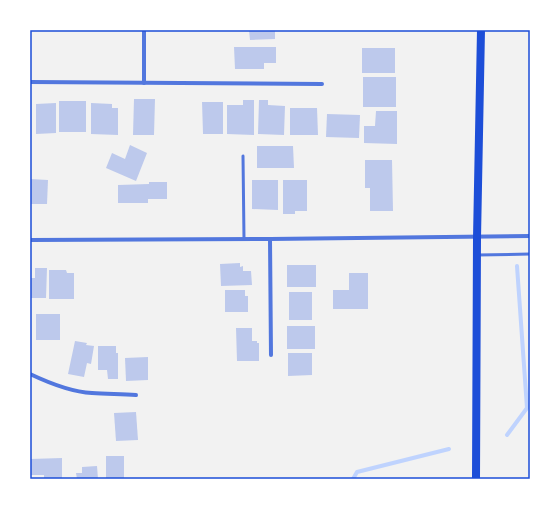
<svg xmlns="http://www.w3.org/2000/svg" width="560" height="509" viewBox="0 0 560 509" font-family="'Open Sans',sans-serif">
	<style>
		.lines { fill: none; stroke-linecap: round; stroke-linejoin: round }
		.stream { stroke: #bfd3fe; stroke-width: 4 }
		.building { fill: #bdc9ec }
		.service { stroke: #5277de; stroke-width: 3 }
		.minor { stroke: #5277de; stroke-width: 4 }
		.secondary { stroke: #1d4ed8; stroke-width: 8 }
		.neatline { fill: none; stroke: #1d4ed8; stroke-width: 1.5 }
	</style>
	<rect width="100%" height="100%" fill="#f2f2f2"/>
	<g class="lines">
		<g class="stream">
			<path d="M507,435L527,408L517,266"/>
			<path d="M353,479L357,472L449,449"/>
		</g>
	</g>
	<g class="building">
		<path d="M249,30H275V39L250,40Z"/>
		<path d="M234,47H276V63H264V69H235Z"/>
		<rect x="362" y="48" width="33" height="25"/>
		<rect x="363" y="77" width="33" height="30"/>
		<path d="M134,99H155L154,135H133Z"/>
		<path d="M243,100H254V135L227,134V105H243Z"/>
		<path d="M259,100H268V105L285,106L284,135L258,134Z"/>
		<rect x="59" y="101" width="27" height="31"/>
		<path d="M202,102H223V134H203Z"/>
		<path d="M56,103V133L36,134V104Z"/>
		<path d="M91,103L112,104V108H118V135L91,134Z"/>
		<path d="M290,108H317L318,135H290Z"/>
		<path d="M376,111H397V144L364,143V126H375Z"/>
		<path d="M327,114L360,115L359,138L326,137Z"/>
		<path d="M130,145L147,153L136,181L106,168L112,153L125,159Z"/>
		<path d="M257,146H293L294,168H257Z"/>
		<path d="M365,160H392L393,211H370V188H365Z"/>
		<path d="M30,179L48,180L47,204H30Z"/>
		<path d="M252,180H278V210L252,209Z"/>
		<path d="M283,180H307V211H295V214H283Z"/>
		<path d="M149,182H167V199H148V203H118V185L149,184Z"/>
		<path d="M240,263V267L243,266V271H251L252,285L221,286L220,264Z"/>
		<rect x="287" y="265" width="29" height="22"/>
		<path d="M35,268H47L46,298H30V278H35Z"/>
		<path d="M49,270H66L67,273H74V299H49Z"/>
		<path d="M349,273H368V309H333V290H349Z"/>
		<path d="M225,290H245V296H248V312H225Z"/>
		<rect x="289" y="292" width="23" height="28"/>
		<rect x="36" y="314" width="24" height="26"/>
		<rect x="287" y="326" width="28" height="23"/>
		<path d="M236,328H252V341H257V343H259V361H237Z"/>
		<path d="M75,341L87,343L86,345L94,346L91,364L87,363L84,377L68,374Z"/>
		<path d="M98,346H116V353H118V379H108L107,370H98Z"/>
		<path d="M288,353H312V375L288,376Z"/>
		<path d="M148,357V380L126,381L125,358Z"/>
		<path d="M136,412L138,440L116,441L114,413Z"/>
		<rect x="106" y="456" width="18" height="23"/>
		<path d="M62,458V479H44V475H30V459Z"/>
		<path d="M97,466L98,479H77L76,473H82V467Z"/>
	</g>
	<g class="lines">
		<g class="service">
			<path d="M243,156L244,239"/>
			<path d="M477,255L530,254"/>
		</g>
		<g class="minor">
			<path d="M144,30V83"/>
			<path d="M30,82L322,84"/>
			<path d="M270,239L271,355"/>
			<path d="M30,240L270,239L530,236"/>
			<path d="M30,374C49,383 71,392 92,393C107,394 121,394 136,395"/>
		</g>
		<path class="secondary" d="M476,479L477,238L481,30"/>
	</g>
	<rect width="560" height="509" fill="none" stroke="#ffffff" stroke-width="62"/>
	<rect x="31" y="31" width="498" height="447" class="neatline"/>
</svg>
